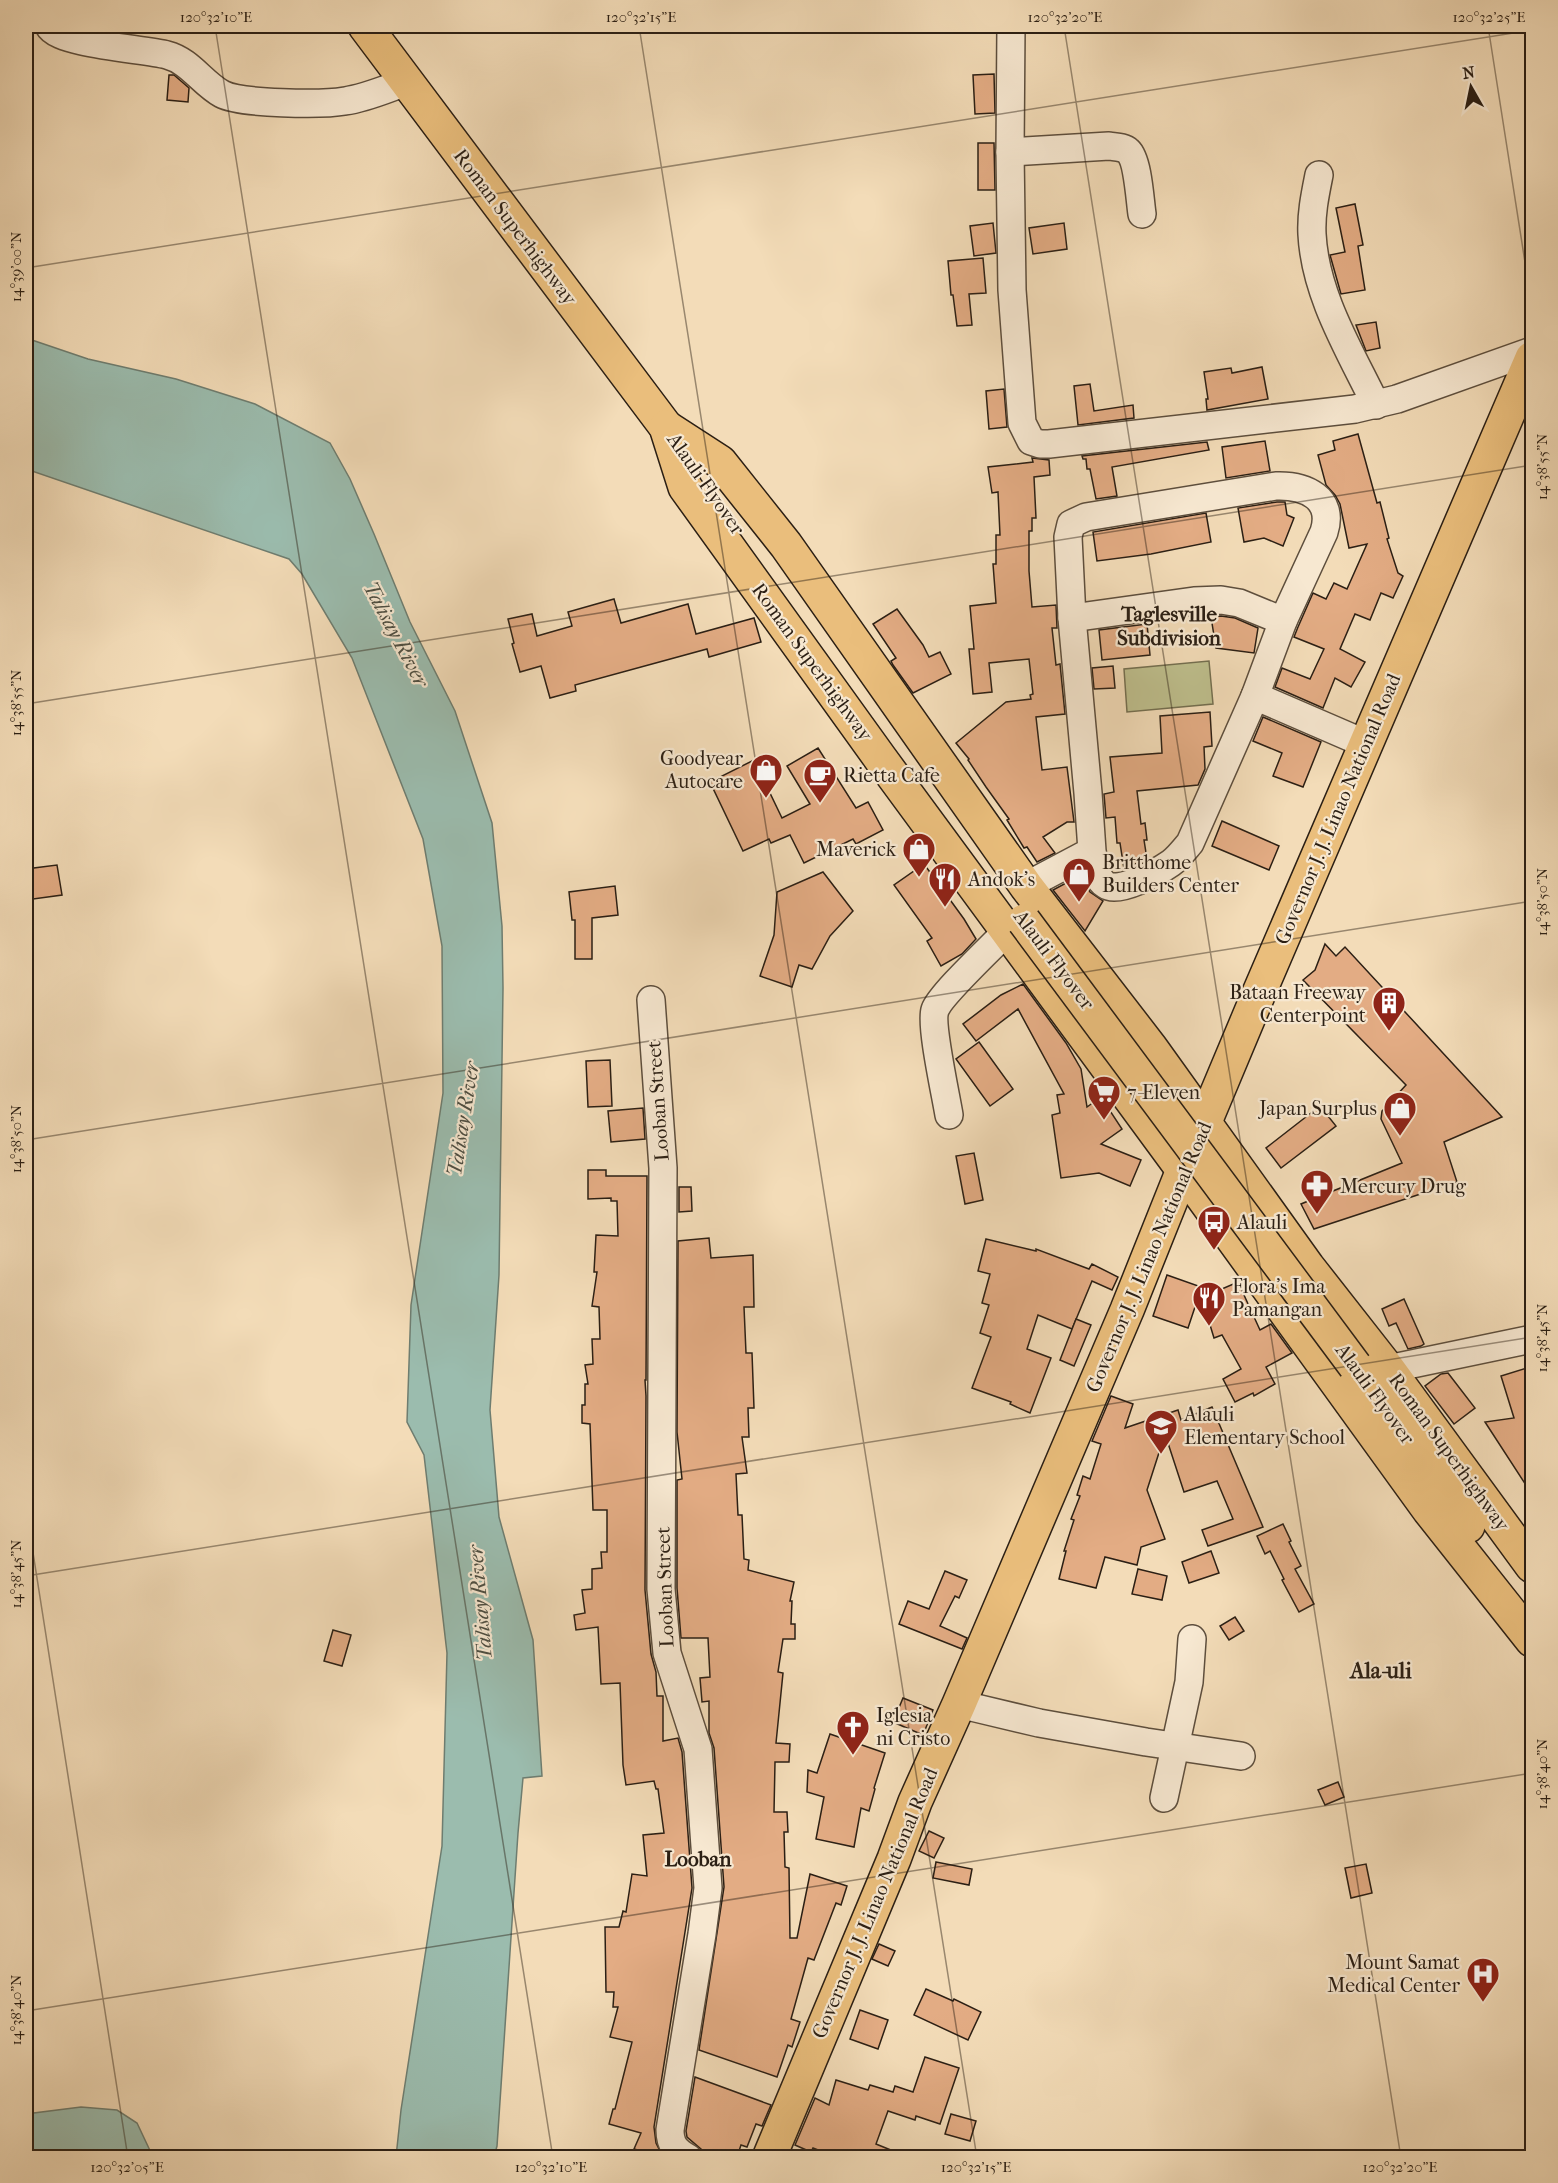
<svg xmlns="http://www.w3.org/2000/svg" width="1558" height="2183" viewBox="0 0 1558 2183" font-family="'IM FELL French Canon',serif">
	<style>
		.green { fill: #bebf8d; stroke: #746f50; stroke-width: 1.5 }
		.water { fill: #9bbcae; stroke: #6e7d70; stroke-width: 1.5 }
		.building { fill: #e3ac84; stroke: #2b1f14; stroke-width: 1.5 }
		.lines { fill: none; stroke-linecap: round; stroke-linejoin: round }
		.minor-casing { stroke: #5d4e3d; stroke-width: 30 }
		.major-casing { stroke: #2b1f14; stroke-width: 36 }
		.minor { stroke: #f7e8d1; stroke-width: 27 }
		.major { stroke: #eabe7c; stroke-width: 33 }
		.major-bridge-casing { stroke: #2b1f14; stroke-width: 36; stroke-linecap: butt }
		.major-bridge { stroke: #eabe7c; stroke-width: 33 }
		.ticks { fill: none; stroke: #2b1f14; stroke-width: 1.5; stroke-opacity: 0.45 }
		.labels { text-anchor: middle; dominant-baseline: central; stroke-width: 4.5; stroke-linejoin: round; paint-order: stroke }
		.street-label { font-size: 20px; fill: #2b1f14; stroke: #f7e8d1 }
		.poi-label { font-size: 20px; fill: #2b1f14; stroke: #f7e8d1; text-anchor: start }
		.neighbourhood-label { font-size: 21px; font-weight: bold; fill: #2b1f14; stroke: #f7e8d1 }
		.water-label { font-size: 21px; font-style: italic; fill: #4d4e42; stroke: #f7e8d1 }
		.quarter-label { font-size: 22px; font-weight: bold; fill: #2b1f14; stroke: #f7e8d1 }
		.neatline { fill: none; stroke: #2b1f14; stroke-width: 2 }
		.ticks-label { font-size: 15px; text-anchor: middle; fill: #2b1f14 }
	</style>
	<rect width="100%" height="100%" fill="#f3dcb8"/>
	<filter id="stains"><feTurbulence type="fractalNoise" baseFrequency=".00333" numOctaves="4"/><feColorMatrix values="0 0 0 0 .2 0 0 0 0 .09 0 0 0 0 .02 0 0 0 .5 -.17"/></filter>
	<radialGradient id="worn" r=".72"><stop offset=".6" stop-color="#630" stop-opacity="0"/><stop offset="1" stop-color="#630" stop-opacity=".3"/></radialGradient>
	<path class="green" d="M1209,661L1213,704L1127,712L1124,669Z"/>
	<g class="water">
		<path d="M26,338L88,359L176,379L255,404L330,443L350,479L374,534L410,622L455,711L492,823L502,926L503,988L499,1275L490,1410L499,1517L533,1640L542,1776L523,1778L518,1833L497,2146L494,2157H396L401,2110L442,1846L447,1653L424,1455L407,1422L411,1305L443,1093L442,946L423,839L352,658L302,574L289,559L26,469Z"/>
		<path d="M81,2107L117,2110L137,2123L153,2157H26V2114Z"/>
	</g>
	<g class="building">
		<path d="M994,74L995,113L975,114L973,75Z"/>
		<path d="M169,75H174L189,88L188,102L167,100Z"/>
		<path d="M978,143H994L995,190H978Z"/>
		<path d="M1355,204L1363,245L1358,246L1365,290L1341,294L1330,255L1345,252L1336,208Z"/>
		<path d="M993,223L996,253L974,256L970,226Z"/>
		<path d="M1064,223L1067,249L1033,254L1029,228Z"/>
		<path d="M983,258L986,293L969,294L972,325L957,326L953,295H951L948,261Z"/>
		<path d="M1376,322L1380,348L1366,351L1356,325Z"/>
		<path d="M1262,367L1268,399L1207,410L1206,399H1208L1204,372L1231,368L1232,373Z"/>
		<path d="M1090,384L1094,411L1133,405L1134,418L1078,425L1074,386Z"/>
		<path d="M1004,389L1007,427L989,429L986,391Z"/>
		<path d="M1358,434L1377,503L1380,502L1389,538L1387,539L1398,573L1403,576L1393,598L1381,593L1370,620L1355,614L1340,649L1365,662L1351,687L1335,678L1323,708L1275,687L1282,668L1310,679L1324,649L1294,637L1298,627L1313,593L1326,599L1334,583L1347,589L1367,544L1349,548L1340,504L1335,495L1326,485L1318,455L1335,450L1333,441Z"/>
		<path d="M1265,441L1270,471L1226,478L1222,447Z"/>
		<path d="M1207,442L1209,450L1112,467L1117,496L1096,499L1090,469H1087L1086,459H1083L1082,456Z"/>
		<path d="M1032,458L1049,460L1050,475L1034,477L1036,518H1032V531H1029V571L1032,607L1056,605L1057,628H1052L1056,665L1060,664L1065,714L1036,717L1042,770L1067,767L1074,822H1067L1043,837L1055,853L1037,862L1027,847L1024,848L1007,820L1009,819L986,787L968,760L969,759L956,743L1006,702L1031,699L1030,695L1033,694L1029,659L989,663L992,692L973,694L969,649H974L970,606L996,603L993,564H996V535H1000L998,492L992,493L988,467L1033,462Z"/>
		<path d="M1277,502H1285L1287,515L1294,518L1283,546L1264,538L1244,542L1238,508Z"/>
		<path d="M1206,513L1211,542L1151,554L1097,561L1093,532Z"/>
		<path d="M614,599L621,623L688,604L696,634L754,618L761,642L709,657L707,649L575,685L576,691L550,698L541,666L520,672L512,644L514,643L508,619L532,614L537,636L572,626L568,612Z"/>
		<path d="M897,609L923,645L929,657L940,652L951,674L913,693L893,665L891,661L896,658L873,624Z"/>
		<path d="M1221,616L1235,618L1258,628L1254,653L1216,648L1211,617Z"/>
		<path d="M1147,624L1150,655L1102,660L1099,630Z"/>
		<path d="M1113,666L1115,688L1094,689L1092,668Z"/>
		<path d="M1210,712L1212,746L1204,747L1205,769L1198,785L1137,791L1141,824L1145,823L1147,840H1144L1147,859L1124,869L1120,843H1117L1115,817L1106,818L1104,794L1114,792L1110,757L1162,753L1160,716Z"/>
		<path d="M1263,717L1321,742L1303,787L1273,776L1282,753L1253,741Z"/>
		<path d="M818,748L856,808L868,802L883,830L856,844L853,839L804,863L790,835L771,843L769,839L743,851L710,782L754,760L782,818L810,804L787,766Z"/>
		<path d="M1222,821L1279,846L1269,870L1212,846Z"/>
		<path d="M924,864L964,919L976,939L962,954L941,966L927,941L932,938L894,885Z"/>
		<path d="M57,865L62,895L26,900V869Z"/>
		<path d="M823,872L853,911L830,936L812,969L799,965L792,987L760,976L774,935L777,892Z"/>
		<path d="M1081,875L1090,892L1103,901L1085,931L1053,890Z"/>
		<path d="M615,886L618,915L592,918V959H575V920H572L569,892Z"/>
		<path d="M1325,944L1336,956L1345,947L1502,1117L1444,1142L1457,1182L1314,1229L1301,1204L1402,1163L1381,1119L1382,1111L1406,1085L1303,980L1315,970Z"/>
		<path d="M1023,984L1066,1043L1081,1069L1087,1107L1101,1097L1122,1129L1101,1144L1141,1160L1130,1186L1099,1173L1061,1178L1052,1115L1060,1113L1057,1095L1064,1094L1018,1009L976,1041L963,1024L1001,995Z"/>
		<path d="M979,1042L1013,1089L990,1106L956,1059Z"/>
		<path d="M610,1060L612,1106L588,1107L586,1061Z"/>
		<path d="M1320,1106L1336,1126L1281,1168L1266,1148Z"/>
		<path d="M643,1108L645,1139L611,1142L608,1111Z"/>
		<path d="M974,1153L983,1200L965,1204L956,1156Z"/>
		<path d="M588,1170H606V1176H647L646,1380H645L646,1396L645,1590L651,1654L656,1672L657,1696H663V1741L678,1738L682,1752L692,1888L654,2127L656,2143L663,2157L634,2149L641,2133L609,2124L613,2109H615L632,2042L610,2037L618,2007H613L614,1992H606L605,1927H619L623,1911L626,1912L632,1874L647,1876L643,1835L664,1833L658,1789H656L654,1781L626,1785L623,1765L620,1683L601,1684L598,1627L576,1630L574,1615L585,1613L582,1590L592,1589V1569L602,1568L601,1552H607V1510H593L590,1424L582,1423V1405H585V1384H588L585,1365L593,1364L592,1339H600L599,1307L592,1306L597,1272H594L596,1235L618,1236L617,1201H611V1198L588,1199Z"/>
		<path d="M679,1187H691L692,1211L679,1212Z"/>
		<path d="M709,1238L711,1258L753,1255L754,1307H744L746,1353H752L754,1408H748L749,1437H742L747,1473L736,1474L738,1515H742L744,1559L749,1560L748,1570L794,1582L790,1601H792L791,1624H795V1639H783L778,1672L783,1673L776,1743L790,1744L789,1762H775L774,1812H787L788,1832H784L785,1867L789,1868L790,1938H797L810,1874L847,1886L841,1905L836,1903L814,1960L808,1958L791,2019L800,2022L792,2047L788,2045L777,2077L699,2050L724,1887L714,1748L709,1733V1701L702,1702L700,1678L710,1677L708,1638H681L677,1588V1480L682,1479L677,1432L678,1241Z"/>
		<path d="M986,1239L1036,1251V1249L1089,1269L1092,1264L1118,1277L1112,1290L1092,1281L1072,1329L1038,1315L1027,1349L1051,1358L1030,1413L1010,1404L1011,1402L972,1388L991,1337L980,1333L989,1305L982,1303L990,1274L978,1271Z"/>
		<path d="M1167,1275L1215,1292L1238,1282L1260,1330L1271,1324L1292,1353L1266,1367L1275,1384L1254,1396L1253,1393L1235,1402L1223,1379L1241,1369L1222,1335L1214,1338L1200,1292L1188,1328L1153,1316Z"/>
		<path d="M1404,1299L1424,1344L1421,1346L1408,1349L1396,1323L1389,1326L1382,1309Z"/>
		<path d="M1076,1319L1091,1325L1074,1366L1060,1360Z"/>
		<path d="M1533,1366V1496L1485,1422L1514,1418L1501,1376Z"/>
		<path d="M1448,1373L1475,1408L1454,1424L1425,1386L1441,1374Z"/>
		<path d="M1111,1396L1133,1404L1125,1428L1178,1410L1181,1420L1212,1407L1263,1527L1208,1546L1202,1530L1233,1519L1217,1481L1184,1492L1165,1434L1147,1490L1165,1539L1141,1547L1137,1565L1105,1557L1096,1588L1059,1579L1066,1551H1064L1074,1520L1071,1519L1080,1496L1077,1495L1083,1476L1090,1479L1101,1444L1092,1441Z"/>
		<path d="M1283,1524L1291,1541L1289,1542L1301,1566L1295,1569L1314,1604L1299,1612L1282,1580L1284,1579L1270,1551L1265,1554L1257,1536Z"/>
		<path d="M1211,1551L1219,1573L1189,1583L1182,1562Z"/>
		<path d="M1138,1569L1167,1576L1162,1600L1132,1594Z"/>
		<path d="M945,1571L967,1580L959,1598L955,1596L940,1626L967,1638L962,1649L899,1624L908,1601L929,1609Z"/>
		<path d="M1235,1617L1244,1631L1229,1640L1220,1626Z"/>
		<path d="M333,1630L351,1635L342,1666L324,1661Z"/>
		<path d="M903,1698L933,1710L923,1735L893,1722Z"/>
		<path d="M830,1734L885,1753L874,1788L875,1789L869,1811L861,1808L854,1847L816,1839L824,1797L807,1792L808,1770L817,1773Z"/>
		<path d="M1338,1782L1344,1797L1325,1805L1318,1790Z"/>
		<path d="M929,1831L944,1838L934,1858L919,1851Z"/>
		<path d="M936,1862L972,1869L969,1885L933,1878Z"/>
		<path d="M1366,1864L1372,1893L1351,1898L1345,1868Z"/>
		<path d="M879,1944L895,1951L888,1966L872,1959Z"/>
		<path d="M926,1989L953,2001L954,1999L981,2012L968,2040L914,2015Z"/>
		<path d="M860,2010L888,2020L878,2049L850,2039Z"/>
		<path d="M925,2057L959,2068L940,2124L916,2116L915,2120L888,2111L876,2144L908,2157H836L813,2148L811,2152L795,2145L815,2098L829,2105L836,2080L868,2090L870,2085L893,2092L895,2086L913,2092Z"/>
		<path d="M695,2077L771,2105L762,2126L756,2124L747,2147L741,2145L737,2157L703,2156L702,2150L687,2137L686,2131Z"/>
		<path d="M951,2114L976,2121L970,2141L945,2134Z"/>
	</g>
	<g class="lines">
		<g class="minor-casing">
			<g id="minor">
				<path d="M49,26C58,44 144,49 167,55C190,61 202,83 222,94C241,104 322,105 345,101C366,98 386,89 406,82"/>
				<path d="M1011,26L1010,152L1012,290L1022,423L1031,441L1040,444H1049L1355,409L1397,399L1532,351"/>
				<path d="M1010,152L1109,146C1115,147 1124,147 1128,151C1138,160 1140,201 1142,214"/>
				<path d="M1319,175C1315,195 1311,214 1312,234C1315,295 1350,351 1376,405"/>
				<path d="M1072,618L1194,601L1221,600L1239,603L1283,621"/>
				<path d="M1255,696L1366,744"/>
				<path d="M1026,886L1092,851C1094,862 1096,879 1106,885C1119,894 1158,872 1171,863C1178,858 1184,850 1190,843L1255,696L1283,621L1324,532C1335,498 1305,485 1276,486L1086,517L1071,524L1068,537L1072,618L1088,793L1092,851"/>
				<path d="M651,1000L663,1168L661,1589L667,1653L698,1749L708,1888L702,1934L670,2130C670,2145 676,2151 688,2158"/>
				<path d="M949,1115C946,1096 930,1024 935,1010C940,995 993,946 1007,931"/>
				<path d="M1388,1369L1532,1339"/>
				<path d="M959,1704L1039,1723L1146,1742L1241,1756"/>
				<path d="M1164,1798L1189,1682L1192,1639"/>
			</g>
		</g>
		<g class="major-casing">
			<g id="major">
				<path d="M365,26L666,427L685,487L880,758L1183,1170L1429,1510L1532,1640"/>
				<path d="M666,427L720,462L786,545L1026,886L1151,1048L1308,1267L1388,1369L1532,1566"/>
				<path d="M1355,1366L1468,1526"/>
				<path d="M769,2158L894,1859L915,1802L959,1704L1127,1310L1183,1170L1204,1124L1256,1000L1532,358"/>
			</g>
		</g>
		<use href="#minor" class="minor"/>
		<use href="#major" class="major"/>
		<g class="major-bridge-casing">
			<path id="major-bridge" d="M1024,921L1355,1366"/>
		</g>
		<use href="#major-bridge" class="major-bridge"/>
	</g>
	<path class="ticks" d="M215,26L553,2158M639,26L977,2158M1064,26L1401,2158M1488,26L1532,307M26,268L1532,30M26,704L1532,465M26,1140L1532,901M26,1508L128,2158M26,1576L1532,1337M26,2011L1532,1773"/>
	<defs>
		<g id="shop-pin" transform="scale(1.725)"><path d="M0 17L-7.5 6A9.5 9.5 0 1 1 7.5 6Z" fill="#8f2418" stroke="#f7e8d1"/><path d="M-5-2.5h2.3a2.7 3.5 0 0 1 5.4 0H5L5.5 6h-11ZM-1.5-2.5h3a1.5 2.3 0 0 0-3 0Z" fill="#fff"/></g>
		<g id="cafe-pin" transform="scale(1.725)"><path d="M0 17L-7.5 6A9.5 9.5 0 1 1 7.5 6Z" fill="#8f2418" stroke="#f7e8d1"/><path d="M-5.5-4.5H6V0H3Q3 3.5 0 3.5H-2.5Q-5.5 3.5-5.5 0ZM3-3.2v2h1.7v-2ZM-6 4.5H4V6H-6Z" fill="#fff"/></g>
		<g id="restaurant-pin" transform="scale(1.725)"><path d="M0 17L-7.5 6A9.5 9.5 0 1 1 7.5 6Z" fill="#8f2418" stroke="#f7e8d1"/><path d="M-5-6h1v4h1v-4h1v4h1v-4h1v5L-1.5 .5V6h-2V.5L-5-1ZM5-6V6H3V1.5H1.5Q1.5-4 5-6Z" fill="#fff"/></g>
		<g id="building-pin" transform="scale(1.725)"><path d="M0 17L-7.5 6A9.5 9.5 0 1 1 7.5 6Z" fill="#8f2418" stroke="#f7e8d1"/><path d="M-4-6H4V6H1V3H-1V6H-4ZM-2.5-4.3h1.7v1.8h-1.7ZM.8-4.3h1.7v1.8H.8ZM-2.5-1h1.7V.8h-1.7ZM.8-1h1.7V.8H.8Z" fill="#fff"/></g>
		<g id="supermarket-pin" transform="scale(1.725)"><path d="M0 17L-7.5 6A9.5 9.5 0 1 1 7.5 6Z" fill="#8f2418" stroke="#f7e8d1"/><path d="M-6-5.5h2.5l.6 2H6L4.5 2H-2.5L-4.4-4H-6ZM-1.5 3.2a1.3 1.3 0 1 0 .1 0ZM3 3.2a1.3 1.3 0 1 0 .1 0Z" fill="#fff"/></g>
		<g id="pharmacy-pin" transform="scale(1.725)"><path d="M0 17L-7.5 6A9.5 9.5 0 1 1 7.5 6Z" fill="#8f2418" stroke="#f7e8d1"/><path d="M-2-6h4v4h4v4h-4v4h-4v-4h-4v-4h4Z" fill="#fff"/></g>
		<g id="bus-pin" transform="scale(1.725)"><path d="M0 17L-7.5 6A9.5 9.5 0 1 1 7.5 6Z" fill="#8f2418" stroke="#f7e8d1"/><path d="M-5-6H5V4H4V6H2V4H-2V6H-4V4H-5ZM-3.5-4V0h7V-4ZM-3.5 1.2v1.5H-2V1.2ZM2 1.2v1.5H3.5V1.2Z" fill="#fff"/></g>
		<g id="school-pin" transform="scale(1.725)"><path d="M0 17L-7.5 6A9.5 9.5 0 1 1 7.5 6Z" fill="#8f2418" stroke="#f7e8d1"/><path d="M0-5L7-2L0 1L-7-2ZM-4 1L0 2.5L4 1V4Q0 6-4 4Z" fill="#fff"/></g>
		<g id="church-pin" transform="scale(1.725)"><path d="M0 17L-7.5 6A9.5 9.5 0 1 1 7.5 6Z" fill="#8f2418" stroke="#f7e8d1"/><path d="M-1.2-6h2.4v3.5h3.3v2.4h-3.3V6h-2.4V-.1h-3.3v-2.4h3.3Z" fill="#fff"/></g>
		<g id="hospital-pin" transform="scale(1.725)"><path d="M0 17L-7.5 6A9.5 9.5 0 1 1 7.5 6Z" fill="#8f2418" stroke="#f7e8d1"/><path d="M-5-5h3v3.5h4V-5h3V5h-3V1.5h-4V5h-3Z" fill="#fff"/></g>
	</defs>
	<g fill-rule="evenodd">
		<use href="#shop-pin" x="766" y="770"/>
		<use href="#cafe-pin" x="820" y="775"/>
		<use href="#shop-pin" x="919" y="849"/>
		<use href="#shop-pin" x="1079" y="874"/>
		<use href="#restaurant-pin" x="945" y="879"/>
		<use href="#building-pin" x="1389" y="1003"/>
		<use href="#supermarket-pin" x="1104" y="1092"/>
		<use href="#shop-pin" x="1400" y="1108"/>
		<use href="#pharmacy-pin" x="1317" y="1186"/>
		<use href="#bus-pin" x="1214" y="1222"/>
		<use href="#restaurant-pin" x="1209" y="1298"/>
		<use href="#school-pin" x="1161" y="1426"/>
		<use href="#church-pin" x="853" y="1727"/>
		<use href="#hospital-pin" x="1483" y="1974"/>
	</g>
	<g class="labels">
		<g class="street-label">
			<text transform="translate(515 227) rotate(53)">Roman Superhighway</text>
			<text transform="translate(706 484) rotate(55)">Alauli Flyover</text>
			<text transform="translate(812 662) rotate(54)">Roman Superhighway</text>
			<text transform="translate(1338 809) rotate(-67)">Governor J. J. Linao National Road</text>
			<text transform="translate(1054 960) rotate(53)">Alauli Flyover</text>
			<text transform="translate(658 1101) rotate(-94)">Looban Street</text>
			<text transform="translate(1149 1257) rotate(-67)">Governor J. J. Linao National Road</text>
			<text transform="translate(1375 1394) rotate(54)">Alauli Flyover</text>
			<text transform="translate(1449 1452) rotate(54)">Roman Superhighway</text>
			<text transform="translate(665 1587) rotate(-92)">Looban Street</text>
			<text transform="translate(875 1903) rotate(-67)">Governor J. J. Linao National Road</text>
		</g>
		<g class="poi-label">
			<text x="743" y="758" text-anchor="end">Goodyear<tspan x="743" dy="23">Autocare</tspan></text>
			<text x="843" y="775">Rietta Cafe</text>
			<text x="896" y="849" text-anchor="end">Maverick</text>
			<text x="1102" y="862">Britthome<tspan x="1102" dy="23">Builders Center</tspan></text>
			<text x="968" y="879">Andok's</text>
			<text x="1366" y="992" text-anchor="end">Bataan Freeway<tspan x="1366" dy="23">Centerpoint</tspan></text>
			<text x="1127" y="1092">7-Eleven</text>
			<text x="1377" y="1108" text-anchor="end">Japan Surplus</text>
			<text x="1340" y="1186">Mercury Drug</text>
			<text x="1237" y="1222">Alauli</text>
			<text x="1232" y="1286">Flora's Ima<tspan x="1232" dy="23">Pamangan</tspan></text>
			<text x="1184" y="1414">Alauli<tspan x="1184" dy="23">Elementary School</tspan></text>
			<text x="876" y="1715">Iglesia<tspan x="876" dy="23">ni Cristo</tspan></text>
			<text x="1460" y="1962" text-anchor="end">Mount Samat<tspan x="1460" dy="23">Medical Center</tspan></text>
		</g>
		<g class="neighbourhood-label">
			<text x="1169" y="614">Taglesville<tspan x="1169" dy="24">Subdivision</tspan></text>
			<text x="698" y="1859">Looban</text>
		</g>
		<g class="water-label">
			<text transform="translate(396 634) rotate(62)">Talisay River</text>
			<text transform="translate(463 1119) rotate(-81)">Talisay River</text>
			<text transform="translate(480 1603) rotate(-95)">Talisay River</text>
		</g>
		<g class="quarter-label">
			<text x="1381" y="1671">Ala-uli</text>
		</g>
	</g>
	<rect width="1558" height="2183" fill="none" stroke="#f3dcb8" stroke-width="66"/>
	<g transform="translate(1471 87) rotate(351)" stroke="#f7e8d1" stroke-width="4.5" paint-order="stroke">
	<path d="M0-4.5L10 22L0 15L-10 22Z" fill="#2b1f14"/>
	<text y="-9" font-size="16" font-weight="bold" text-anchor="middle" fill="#2b1f14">N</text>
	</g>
	<rect x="33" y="33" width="1492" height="2117" class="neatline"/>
	<g class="ticks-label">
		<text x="216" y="22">120°32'10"E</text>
		<text x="641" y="22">120°32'15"E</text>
		<text x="1065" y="22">120°32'20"E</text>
		<text x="1489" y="22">120°32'25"E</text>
		<text transform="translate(16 267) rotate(-90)" y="5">14°39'00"N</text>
		<text transform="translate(1542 467) rotate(-90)" y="5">14°38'55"N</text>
		<text transform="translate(16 703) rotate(-90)" y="5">14°38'55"N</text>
		<text transform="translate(1542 902) rotate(-90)" y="5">14°38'50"N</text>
		<text transform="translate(16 1139) rotate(-90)" y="5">14°38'50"N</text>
		<text transform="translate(1542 1338) rotate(-90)" y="5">14°38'45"N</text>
		<text transform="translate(16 1574) rotate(-90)" y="5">14°38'45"N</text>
		<text transform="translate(1542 1774) rotate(-90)" y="5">14°38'40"N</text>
		<text transform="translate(16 2010) rotate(-90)" y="5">14°38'40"N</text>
		<text x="127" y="2172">120°32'05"E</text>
		<text x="551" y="2172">120°32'10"E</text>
		<text x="976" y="2172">120°32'15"E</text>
		<text x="1400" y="2172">120°32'20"E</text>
	</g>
	<rect width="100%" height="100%" filter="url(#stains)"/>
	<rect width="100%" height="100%" fill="url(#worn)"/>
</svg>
